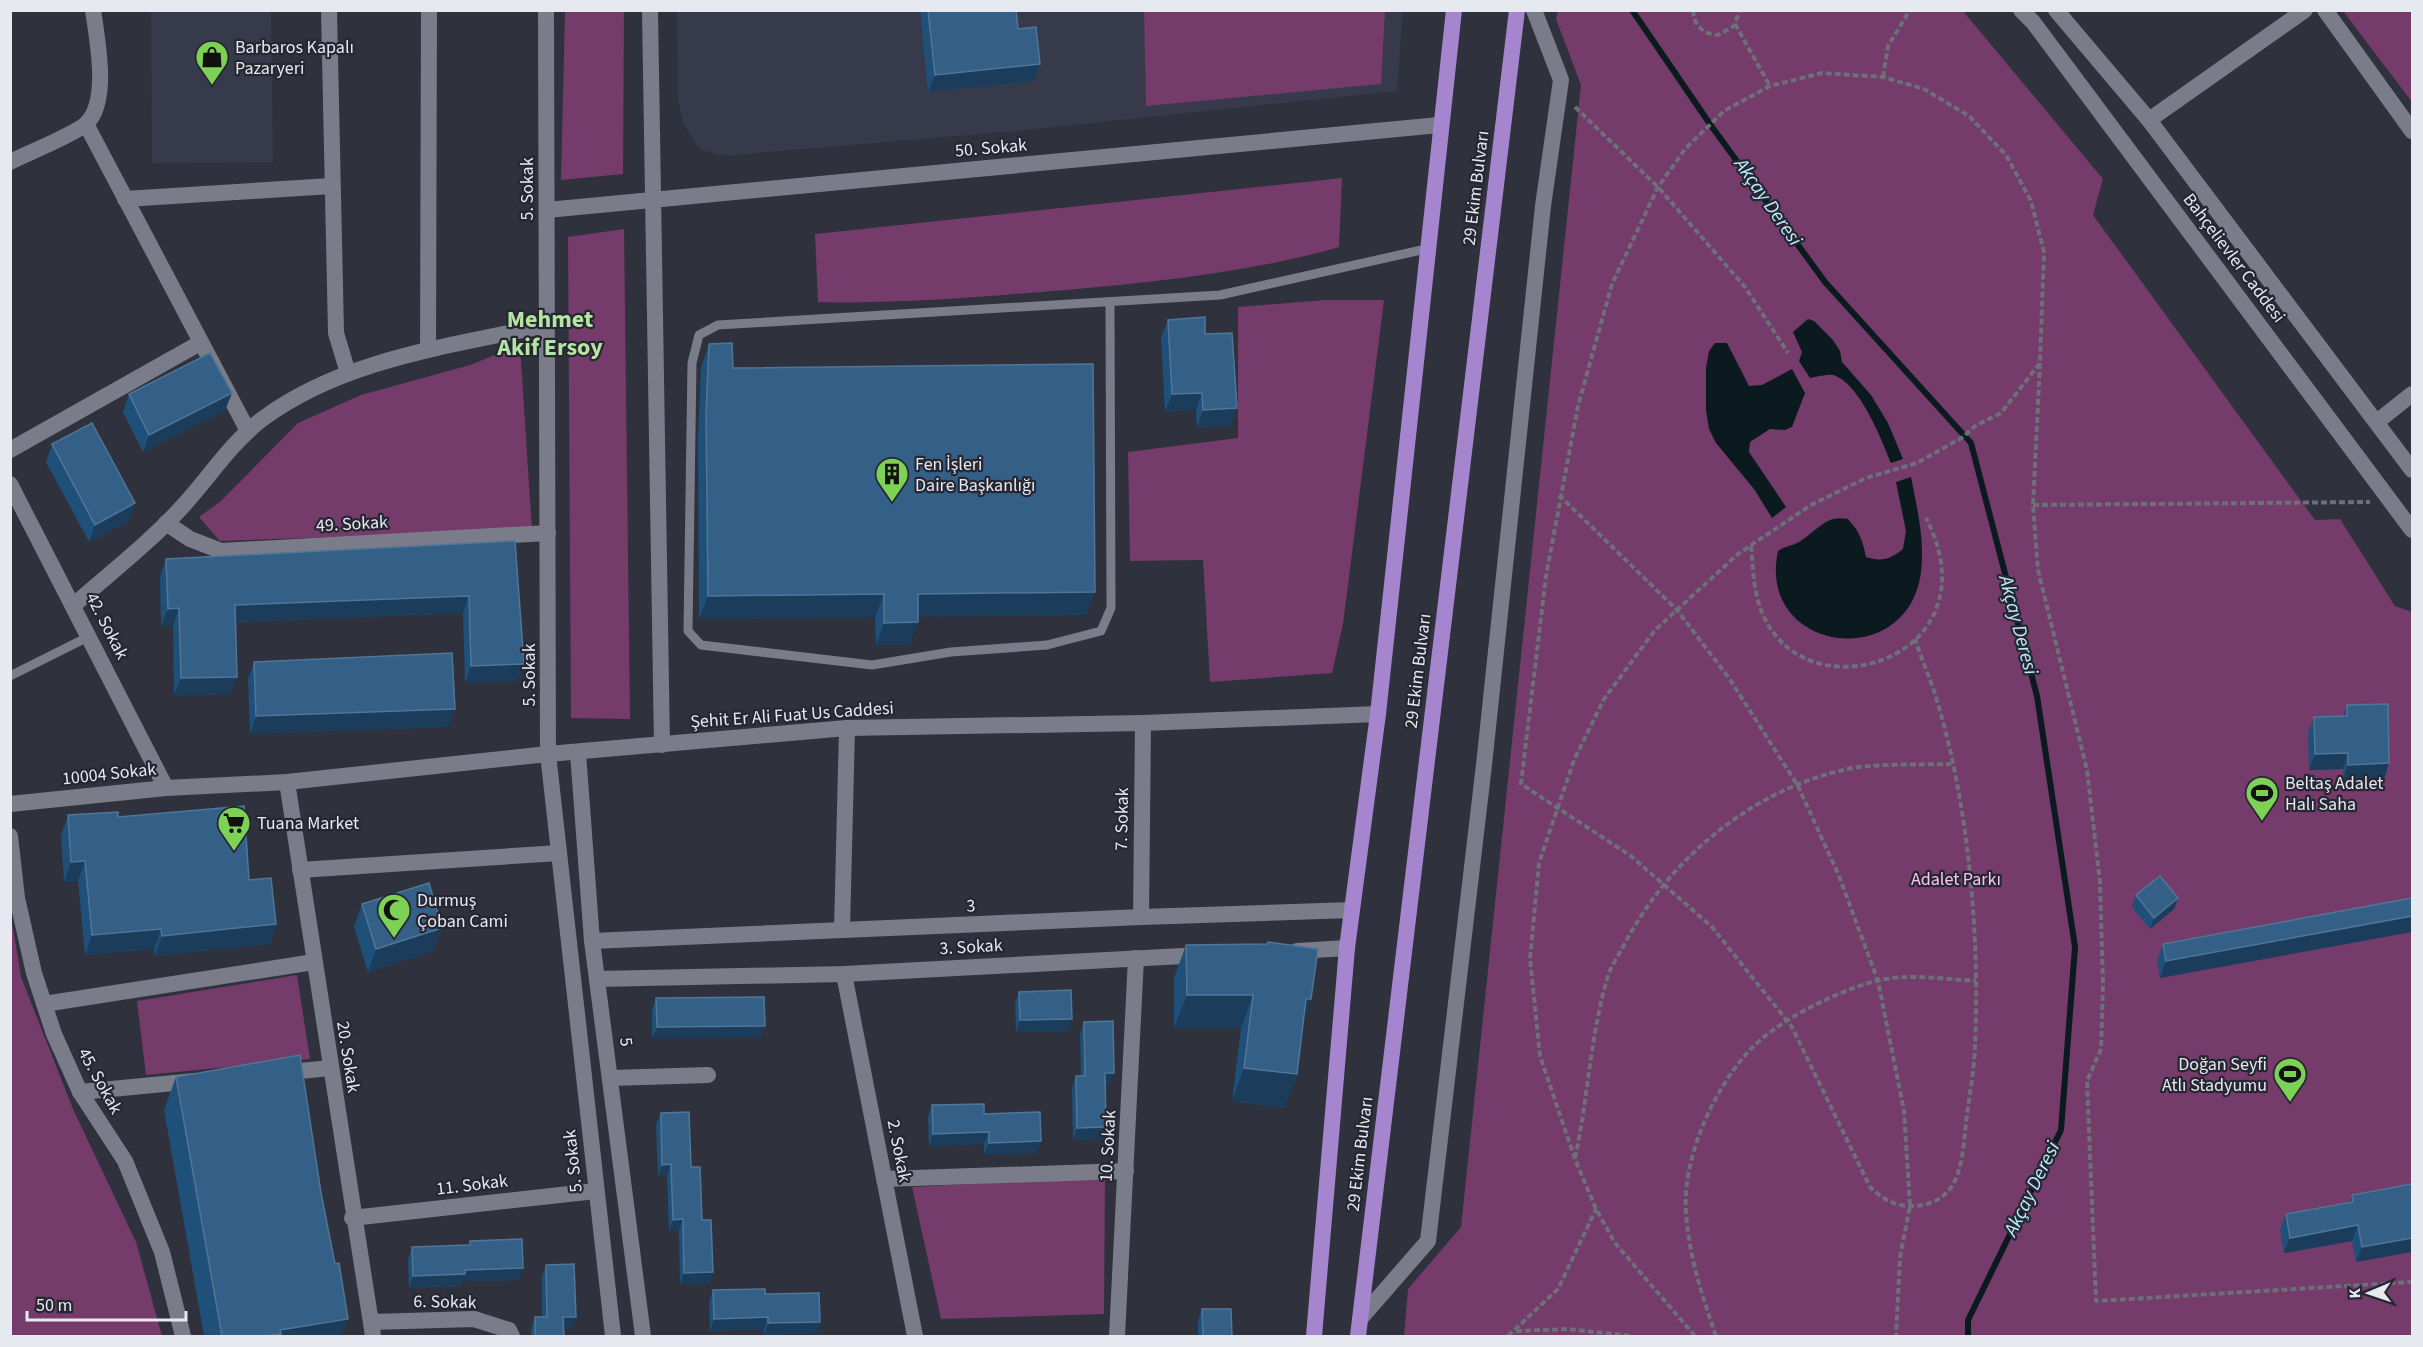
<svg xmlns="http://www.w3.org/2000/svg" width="2423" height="1347" viewBox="0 0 2423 1347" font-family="'Source Sans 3',sans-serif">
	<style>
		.built { fill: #373a4a }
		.green { fill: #743b6b }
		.water { fill: #0b1a1f }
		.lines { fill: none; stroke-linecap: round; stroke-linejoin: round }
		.stream { stroke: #0b1a1f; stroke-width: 6 }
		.path { stroke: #6d6f79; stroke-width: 4; stroke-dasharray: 6 3; stroke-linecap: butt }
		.service { stroke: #7a7d89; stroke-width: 9 }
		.minor { stroke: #7a7d89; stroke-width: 16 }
		.tertiary { stroke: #7a7d89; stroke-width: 16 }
		.primary { stroke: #a585ce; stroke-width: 16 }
		.wall { fill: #1e507a }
		.shaded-wall { fill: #1c3c5c }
		.building { fill: #346087; stroke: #507697; stroke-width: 1.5 }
		.labels { text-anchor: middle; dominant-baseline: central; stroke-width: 4.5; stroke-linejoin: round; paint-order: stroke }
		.poi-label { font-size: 18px; fill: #e7e9f0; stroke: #262732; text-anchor: start }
		.street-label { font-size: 18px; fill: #e7e9f0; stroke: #262732 }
		.park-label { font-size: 18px; fill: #fdc4f2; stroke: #262732 }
		.water-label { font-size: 20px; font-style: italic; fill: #b9edff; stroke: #262732 }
		.district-label { font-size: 24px; font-weight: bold; fill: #b6e4a3; stroke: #262732 }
	</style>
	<rect width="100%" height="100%" fill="#2f313c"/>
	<g class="built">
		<path d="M151,11H271L273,162L152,163Z"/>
		<path d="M677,11H1403L1397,91L1016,131L722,156L700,149L684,125L678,101Z"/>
	</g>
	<g class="green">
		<path d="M565,11H624L623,174L561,180Z"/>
		<path d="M1144,11H1385L1381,84L1146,106Z"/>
		<path d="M1558,11H1963L2103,179L2093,215L2315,520L2340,519L2395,606L2412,612V1336H1404L1408,1289L1461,1227L1581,85L1556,19Z"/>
		<path d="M2343,11H2412V102Z"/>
		<path d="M1342,178L1339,247C1246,274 1137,284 1041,292C966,298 893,304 818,302L815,234Z"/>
		<path d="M624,229L630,719L571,718L568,237Z"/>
		<path d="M1326,300H1384L1343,624L1332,673L1210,682L1203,560L1130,561L1128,452L1238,438V307Z"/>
		<path d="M520,345L532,530L220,541L199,517L221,501L298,423L361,395L470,365Z"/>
		<path d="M11,916L21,977L73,1109L136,1242L162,1336H11Z"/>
		<path d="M297,975L310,1059L146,1075L137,1001Z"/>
		<path d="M1105,1177L1104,1314L941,1319L912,1187Z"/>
	</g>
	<g class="water">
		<path d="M1808,319L1814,321L1833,340L1840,351L1842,362L1871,395L1888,423L1903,459L1891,463C1882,440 1859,382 1833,375C1826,374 1817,377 1810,378L1799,361L1802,352L1793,332Z"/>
		<path d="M1715,343H1727L1749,386L1762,385L1792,369L1805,393L1792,427L1785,430L1770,429L1750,442L1749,452L1786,507L1772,518L1754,489L1716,443L1709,429L1706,410V368L1709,351Z"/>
		<path d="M1911,477C1917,508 1925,540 1921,572C1908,674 1756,652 1778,551C1785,546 1792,546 1799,542C1818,531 1824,515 1848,519C1859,531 1863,541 1866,557C1881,562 1891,559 1903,549L1906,531L1896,482Z"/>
	</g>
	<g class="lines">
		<path class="stream" d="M1632,10L1712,127L1825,282L1971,443L2037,696L2075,947L2061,1130L1968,1320V1336"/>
		<g class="path">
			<path d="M1693,10C1694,26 1703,34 1718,35L1734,26L1740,10"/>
			<path d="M1735,24L1770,86"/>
			<path d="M1883,77L1888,46L1910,10"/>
			<path d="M1575,107L1658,187L1745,287L1788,353"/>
			<path d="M2040,363L2033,505L2038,570L2087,770L2100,882L2103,984L2101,1049L2087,1081L2096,1301L2412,1282"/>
			<path d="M1559,495L1677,610L1729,678L1798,786L1839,876L1878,981L1904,1111L1910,1206L1900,1257L1896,1336"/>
			<path d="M2033,505L2370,502"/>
			<path d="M1751,546C1753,565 1753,585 1759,604C1796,723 2000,661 1926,518"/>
			<path d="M1575,1158C1588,1099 1590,1038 1607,979C1610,967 1619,955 1625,943C1670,859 1749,792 1843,770C1871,763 1921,765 1951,764"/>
			<path d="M1516,1331L1568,1329L1632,1336"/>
			<path d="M1508,1336L1558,1289L1596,1209"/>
			<path d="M1695,1336L1615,1243L1596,1209L1575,1159L1540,1056L1530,959L1539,863L1574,760L1604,699L1655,630L1738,554L1811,505L1866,478L1917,463L1963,437L1975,426L2001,413L2040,363L2044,252L2031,201L2006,155L1969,116L1924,89L1883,77L1822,73L1770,86L1724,111L1686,148L1658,187L1612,284L1578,406L1546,576L1521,784L1631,856L1712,927L1792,1027L1870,1187C1886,1203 1904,1210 1927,1204C1966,1193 1962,1147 1967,1115C1970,1092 1974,1070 1975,1047C1980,939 1969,808 1938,704C1932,682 1922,661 1915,639"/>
			<path d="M1716,1336C1702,1296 1689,1256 1686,1213C1682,1159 1713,1090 1749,1051C1776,1021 1837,991 1876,981C1908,973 1943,979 1976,981"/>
		</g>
		<g class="service">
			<path d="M1110,302L1111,608L1101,631L1047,645L951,652L872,665L701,645L688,631L692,363L699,335L718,325L1220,295L1426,249"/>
			<path d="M10,676L90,636"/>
		</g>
		<g class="minor">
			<path d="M329,10L336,333L348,373"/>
			<path d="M546,10L548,754L613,1336"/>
			<path d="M650,10L662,745"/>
			<path d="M2325,10L2412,131"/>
			<path d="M2149,120L2305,10"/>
			<path d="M86,124L248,431"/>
			<path d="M10,162C28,153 73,135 86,124C110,102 97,39 93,10"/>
			<path d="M125,199L331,186"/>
			<path d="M547,210L1439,125"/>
			<path d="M428,350L429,10"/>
			<path d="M2378,421L2412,394"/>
			<path d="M10,450L200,343"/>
			<path d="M10,484L166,788"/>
			<path d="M166,523L190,539L221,551L548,533"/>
			<path d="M74,605C110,573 149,543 182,507C208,479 230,444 261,420C342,359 451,346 547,325"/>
			<path d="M578,753L592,941L643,1336"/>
			<path d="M287,782L373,1336"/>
			<path d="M10,836L17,898L34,973L54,1034L80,1092L125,1161L162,1252L183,1336"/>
			<path d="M300,870L559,853"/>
			<path d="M1141,917L1143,723"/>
			<path d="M842,930L847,728"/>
			<path d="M592,941L1141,917L1352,910"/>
			<path d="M1297,951L1347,948"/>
			<path d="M844,974L915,1336"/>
			<path d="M597,979L844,974L1202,955"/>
			<path d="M44,1004L314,962"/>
			<path d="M280,1073L330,1068"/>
			<path d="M611,1078L708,1075"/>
			<path d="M80,1092L195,1081"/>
			<path d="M884,1179L1126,1171"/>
			<path d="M352,1218L596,1191"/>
			<path d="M1360,1319L1428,1241L1484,765L1543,206L1561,80L1534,10"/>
			<path d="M371,1322L474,1319L509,1330L512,1336"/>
			<path d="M1117,1336L1136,958"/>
		</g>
		<g class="tertiary">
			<path d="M2021,10L2033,22L2412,530"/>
			<path d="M2056,10L2149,120L2412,470"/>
			<path d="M10,804L166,788L287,782L548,754L847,728L1143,723L1378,714"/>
		</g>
		<g class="primary">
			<path d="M1314,1336L1347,948L1378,714L1454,10"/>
			<path d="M1358,1336L1517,10"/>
		</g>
	</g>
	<g class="wall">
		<path d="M920,10H1016L1018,29L1040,64L1034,81L928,92Z"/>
		<path d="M1168,320L1205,334L1237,408L1230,426L1197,428L1196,410L1165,412L1161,337Z"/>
		<path d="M709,344L733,368L1087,615L918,616L910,645H876L875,617L699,619L698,438L701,367Z"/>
		<path d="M232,393L225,410L143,452L123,412L129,394Z"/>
		<path d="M52,444L129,521L89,542L46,462Z"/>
		<path d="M515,541L524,664L517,681L465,683L463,613L235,622L230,694L174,695L173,626H161L160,577L166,559Z"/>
		<path d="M254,662L448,727L250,734L248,679Z"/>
		<path d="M2347,705L2389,763L2384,779L2343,780V769L2309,770L2308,733L2314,717L2343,716Z"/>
		<path d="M68,815L118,817L249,880L276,924L269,944L155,956L154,949L85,955L78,881L64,882L61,835Z"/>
		<path d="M2136,895L2174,909L2150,929L2132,907Z"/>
		<path d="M2412,898L2160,978L2157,961L2163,944Z"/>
		<path d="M362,904L442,928L434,951L368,972L354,927Z"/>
		<path d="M1268,942L1303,1020L1297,1074L1284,1108L1232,1101L1241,1028H1174V978L1186,945L1267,944Z"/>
		<path d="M1019,992L1068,1031L1016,1032L1015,1003Z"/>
		<path d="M656,998L765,1026L760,1037L652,1038V1010Z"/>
		<path d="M1084,1022L1109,1085H1105L1106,1127L1102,1139L1073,1140L1072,1088L1076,1076H1081L1080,1034Z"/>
		<path d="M176,1077L341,1336H204L164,1110Z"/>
		<path d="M932,1105L984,1114L1036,1153L984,1154V1144L929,1146L928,1117Z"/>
		<path d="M661,1113L691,1167L713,1272L709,1284H680L679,1231H669L667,1176H658L656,1124Z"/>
		<path d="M2412,1184L2356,1262L2352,1241L2284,1253L2280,1230L2286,1214L2349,1203L2352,1195Z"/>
		<path d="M470,1241L523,1268L518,1280L462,1281L460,1286L409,1288L408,1259L412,1247L468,1246Z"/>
		<path d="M546,1265L572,1328H564V1336H531V1329L535,1317H542V1277Z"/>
		<path d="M713,1290L765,1294L820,1322L816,1333L764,1335V1329L710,1331L709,1302Z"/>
		<path d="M1202,1309L1232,1336H1198V1321Z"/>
	</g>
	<g class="shaded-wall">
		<path d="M1040,64L1034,81L928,92L935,75Z"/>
		<path d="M232,393L225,410L143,452L149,435Z"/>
		<path d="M1202,393L1196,410L1165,412L1172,394Z"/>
		<path d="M1237,408L1230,426L1197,428L1203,410Z"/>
		<path d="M135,503L129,521L89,542L95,525Z"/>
		<path d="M1095,592L1087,615L910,617L918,594Z"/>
		<path d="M884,594L875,617L699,619L708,596Z"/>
		<path d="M469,596L463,613L228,622L235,605Z"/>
		<path d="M179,608L173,626H161L168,609Z"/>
		<path d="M918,622L910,645H876L884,623Z"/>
		<path d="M524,664L517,681L465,683L471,666Z"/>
		<path d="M237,677L230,694L174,695L181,678Z"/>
		<path d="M455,709L448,727L250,734L256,716Z"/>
		<path d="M2348,753L2343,769L2309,770L2315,754Z"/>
		<path d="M2389,763L2384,779L2343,780L2348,765Z"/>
		<path d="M85,861L78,881L64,882L71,862Z"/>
		<path d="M2178,898L2174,909L2150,929L2154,918Z"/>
		<path d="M2412,916V932L2160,978L2166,961Z"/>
		<path d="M276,924L269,944L155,956L162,936Z"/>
		<path d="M442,928L434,951L368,972L376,949Z"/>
		<path d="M161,929L154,949L85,955L92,935Z"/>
		<path d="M1187,995H1253L1241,1028H1174Z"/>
		<path d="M1306,999H1311L1299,1033Z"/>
		<path d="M1072,1019L1068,1031L1016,1032L1020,1020Z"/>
		<path d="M765,1026L760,1037L652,1038L657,1027Z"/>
		<path d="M1244,1068L1297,1074L1284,1108L1232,1101Z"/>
		<path d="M1105,1073H1114L1109,1085H1101Z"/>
		<path d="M1106,1127L1102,1139L1073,1140L1077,1128Z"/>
		<path d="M989,1132L984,1144L929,1146L933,1134Z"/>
		<path d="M1041,1141L1036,1153L984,1154L989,1143Z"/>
		<path d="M671,1164L667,1176H658L662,1165Z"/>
		<path d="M683,1219L679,1231H669L673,1220Z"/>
		<path d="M2358,1225L2352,1241L2284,1253L2290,1238Z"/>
		<path d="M2412,1238V1252L2356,1262L2362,1247Z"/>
		<path d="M523,1268L518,1280L462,1281L460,1286L409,1288L413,1276L465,1270Z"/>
		<path d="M713,1272L709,1284H680L684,1273Z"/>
		<path d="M563,1317H576L572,1328L559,1329Z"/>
		<path d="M768,1317L764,1329L710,1331L714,1319Z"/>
		<path d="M348,1319L341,1336H263L280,1330Z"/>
		<path d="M820,1322L816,1333L764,1335L768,1323Z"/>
	</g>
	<g class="building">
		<path d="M928,10H1016L1018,29L1036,27L1040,64L935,75Z"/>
		<path d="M1205,317V334L1232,333L1237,408L1203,410L1202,393L1172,394L1168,320Z"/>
		<path d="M732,343L733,368L1093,364L1095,592L918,594V622L884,623V594L708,596L706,415L709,344Z"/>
		<path d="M210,353L232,393L149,435L129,394Z"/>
		<path d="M92,423L135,503L95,525L52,444Z"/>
		<path d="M515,541L524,664L471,666L469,596L235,605L237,677L181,678L179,608L168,609L166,559Z"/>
		<path d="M452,653L455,709L256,716L254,662Z"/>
		<path d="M2388,704L2389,763L2348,765V753L2315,754L2314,717L2347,716V705Z"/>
		<path d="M244,806L249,880L271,878L276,924L162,936L161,929L92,935L85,861L71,862L68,815L118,812V817Z"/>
		<path d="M2160,876L2178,898L2154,918L2136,895Z"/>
		<path d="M429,883L442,928L376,949L362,904Z"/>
		<path d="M2412,898V916L2166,961L2163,944Z"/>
		<path d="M1268,942L1318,949L1311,999H1306L1297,1074L1244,1068L1253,995H1187L1186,945L1267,944Z"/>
		<path d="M1071,990L1072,1019L1020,1020L1019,992Z"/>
		<path d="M764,997L765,1026L657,1027L656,998Z"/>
		<path d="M1113,1021L1114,1073H1105L1106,1127L1077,1128L1076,1076H1085L1084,1022Z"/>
		<path d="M300,1055L321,1193L335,1264L339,1263L348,1319L280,1330L281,1334L263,1336H222L176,1077Z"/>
		<path d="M984,1104V1114L1040,1112L1041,1141L989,1143V1132L933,1134L932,1105Z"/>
		<path d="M689,1112L691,1167H700L702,1220H711L713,1272L684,1273L683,1219L673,1220L671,1164L662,1165L661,1113Z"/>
		<path d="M2412,1184V1238L2362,1247L2358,1225L2290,1238L2286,1214L2353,1202L2352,1195Z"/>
		<path d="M522,1239L523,1268L465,1270V1274L413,1276L412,1247L470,1245V1241Z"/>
		<path d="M574,1264L576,1317H563L564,1336H535V1317H547L546,1265Z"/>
		<path d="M765,1289V1294L819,1293L820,1322L768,1323V1317L714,1319L713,1290Z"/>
		<path d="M1202,1309H1231L1232,1336H1203Z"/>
	</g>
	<defs>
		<g id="shop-pin" transform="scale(1.725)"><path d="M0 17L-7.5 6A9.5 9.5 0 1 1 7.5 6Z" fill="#7dd154" stroke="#262732"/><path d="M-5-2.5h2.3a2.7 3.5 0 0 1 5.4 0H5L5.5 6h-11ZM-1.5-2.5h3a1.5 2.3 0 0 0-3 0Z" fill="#111"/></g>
		<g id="building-pin" transform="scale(1.725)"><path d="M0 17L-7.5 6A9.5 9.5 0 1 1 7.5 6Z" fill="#7dd154" stroke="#262732"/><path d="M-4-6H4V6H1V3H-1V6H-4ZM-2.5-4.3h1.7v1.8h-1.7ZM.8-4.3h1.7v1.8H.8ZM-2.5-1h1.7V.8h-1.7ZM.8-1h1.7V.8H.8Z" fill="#111"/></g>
		<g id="stadium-pin" transform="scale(1.725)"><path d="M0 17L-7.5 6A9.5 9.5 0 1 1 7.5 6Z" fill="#7dd154" stroke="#262732"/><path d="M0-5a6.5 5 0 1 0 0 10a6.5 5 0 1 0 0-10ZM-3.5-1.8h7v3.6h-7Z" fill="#111"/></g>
		<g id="supermarket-pin" transform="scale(1.725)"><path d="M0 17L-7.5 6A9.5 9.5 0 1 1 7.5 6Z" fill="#7dd154" stroke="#262732"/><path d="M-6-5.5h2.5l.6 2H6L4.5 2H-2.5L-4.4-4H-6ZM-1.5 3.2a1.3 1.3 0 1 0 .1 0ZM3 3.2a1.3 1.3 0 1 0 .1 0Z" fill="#111"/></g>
		<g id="mosque-pin" transform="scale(1.725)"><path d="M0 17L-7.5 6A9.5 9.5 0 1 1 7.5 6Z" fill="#7dd154" stroke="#262732"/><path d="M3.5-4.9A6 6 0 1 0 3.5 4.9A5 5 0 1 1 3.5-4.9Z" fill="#111"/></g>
	</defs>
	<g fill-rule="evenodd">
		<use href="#shop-pin" x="212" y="57"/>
		<use href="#building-pin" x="892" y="474"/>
		<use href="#stadium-pin" x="2262" y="793"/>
		<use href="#supermarket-pin" x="234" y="823"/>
		<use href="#mosque-pin" x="394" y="910"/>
		<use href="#stadium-pin" x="2290" y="1074"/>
	</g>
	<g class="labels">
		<g class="poi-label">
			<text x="235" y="47">Barbaros Kapalı<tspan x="235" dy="21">Pazaryeri</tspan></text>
			<text x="915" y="464">Fen İşleri<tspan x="915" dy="21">Daire Başkanlığı</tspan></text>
			<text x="2285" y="783">Beltaş Adalet<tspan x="2285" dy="21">Halı Saha</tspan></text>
			<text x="257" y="823">Tuana Market</text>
			<text x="417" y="900">Durmuş<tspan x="417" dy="21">Çoban Cami</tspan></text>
			<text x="2267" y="1064" text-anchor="end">Doğan Seyfi<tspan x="2267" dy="21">Atlı Stadyumu</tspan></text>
		</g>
		<g class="street-label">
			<text transform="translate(991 148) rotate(-5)">50. Sokak</text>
			<text transform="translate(1476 188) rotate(-83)">29 Ekim Bulvarı</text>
			<text transform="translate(527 189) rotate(-90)">5. Sokak</text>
			<text transform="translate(2234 258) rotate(53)">Bahçelievler Caddesi</text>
			<text transform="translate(352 524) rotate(-3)">49. Sokak</text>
			<text transform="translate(107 626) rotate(63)">42. Sokak</text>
			<text transform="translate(1418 671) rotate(-83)">29 Ekim Bulvarı</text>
			<text transform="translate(529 675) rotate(-90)">5. Sokak</text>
			<text transform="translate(792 715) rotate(-4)">Şehit Er Ali Fuat Us Caddesi</text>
			<text transform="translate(109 774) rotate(-6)">10004 Sokak</text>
			<text transform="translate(1122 819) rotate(-89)">7. Sokak</text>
			<text transform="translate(971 906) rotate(-3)">3</text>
			<text transform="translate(971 947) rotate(-3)">3. Sokak</text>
			<text transform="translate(626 1042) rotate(82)">5</text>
			<text transform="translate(348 1057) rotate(81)">20. Sokak</text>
			<text transform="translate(100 1081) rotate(61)">45. Sokak</text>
			<text transform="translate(1108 1146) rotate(-87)">10. Sokak</text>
			<text transform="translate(899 1151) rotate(79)">2. Sokak</text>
			<text transform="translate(1360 1154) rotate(-83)">29 Ekim Bulvarı</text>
			<text transform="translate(573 1161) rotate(-96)">5. Sokak</text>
			<text transform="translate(472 1185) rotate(-7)">11. Sokak</text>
			<text transform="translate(445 1302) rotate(1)">6. Sokak</text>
		</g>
		<g class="park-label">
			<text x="1956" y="879">Adalet Parkı</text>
		</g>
		<g class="water-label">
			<text transform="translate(1768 202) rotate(55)">Akçay Deresi</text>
			<text transform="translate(2018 625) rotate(75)">Akçay Deresi</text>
			<text transform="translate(2032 1189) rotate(-64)">Akçay Deresi</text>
		</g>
		<g class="district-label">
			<text x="550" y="319">Mehmet<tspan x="550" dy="28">Akif Ersoy</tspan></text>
		</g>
	</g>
	<rect width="2423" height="1347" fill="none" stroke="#e7e9f0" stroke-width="24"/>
	<g transform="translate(2369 1293) rotate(268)" stroke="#262732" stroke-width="4.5" paint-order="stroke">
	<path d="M0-4.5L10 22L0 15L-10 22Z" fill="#e7e9f0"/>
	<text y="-9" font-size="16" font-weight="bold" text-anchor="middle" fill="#e7e9f0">K</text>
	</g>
	<path d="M27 1311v9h159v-9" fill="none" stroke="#e7e9f0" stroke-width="3"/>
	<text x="36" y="1311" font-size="18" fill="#e7e9f0" stroke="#262732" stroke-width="4.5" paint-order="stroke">50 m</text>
</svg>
